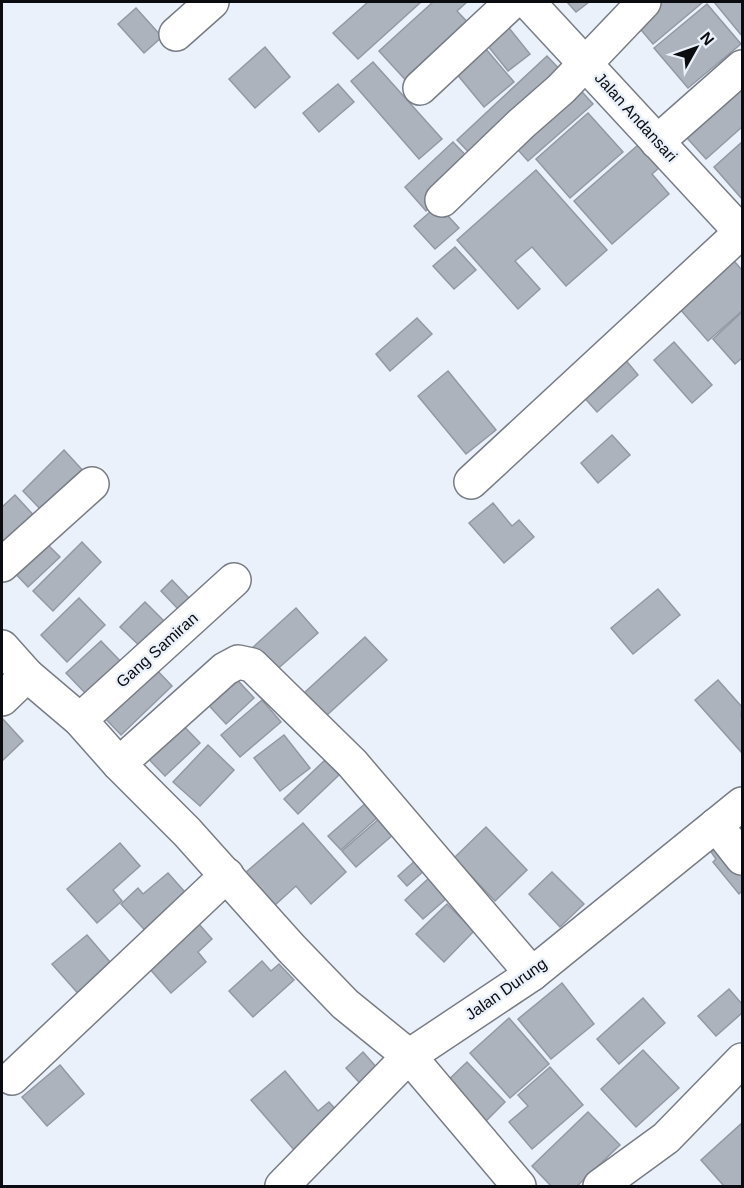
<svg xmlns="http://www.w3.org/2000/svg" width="744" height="1188" viewBox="0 0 744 1188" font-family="Helvetica,sans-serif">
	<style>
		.building { fill: #adb3bc; stroke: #9398a2; stroke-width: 1.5 }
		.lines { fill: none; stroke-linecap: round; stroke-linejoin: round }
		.minor-casing { stroke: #787c85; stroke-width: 36 }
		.minor { stroke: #fff; stroke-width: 33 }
		.labels { text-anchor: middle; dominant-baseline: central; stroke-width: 5; stroke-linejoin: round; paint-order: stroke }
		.street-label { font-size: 16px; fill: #0a0c0f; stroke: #ebf1fb }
	</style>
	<rect width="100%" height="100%" fill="#ebf1fb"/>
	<g class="building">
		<path d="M368,2H421L358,59L333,33Z"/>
		<path d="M433,2H467L457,11L474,29L411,86L379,51Z"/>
		<path d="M567,2H589L576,12Z"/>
		<path d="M651,2H703L653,44L636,24Z"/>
		<path d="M714,2H742V36Z"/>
		<path d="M707,4L741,44L688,88L654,48Z"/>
		<path d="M136,8L162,37L144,53L118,24Z"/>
		<path d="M505,23L530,54L508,71L483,40Z"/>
		<path d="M480,42L514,82L484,107L451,67Z"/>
		<path d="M265,47L290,77L255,108L229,79Z"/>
		<path d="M547,56L568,78L478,162L457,140Z"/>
		<path d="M373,62L442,139L419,159L351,81Z"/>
		<path d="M742,73V127L706,159L679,129Z"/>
		<path d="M573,82L593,104L528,161L508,139Z"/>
		<path d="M338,84L354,102L319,132L303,113Z"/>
		<path d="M588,113L623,152L570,198L536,159Z"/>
		<path d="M453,142L475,165L426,211L405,187Z"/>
		<path d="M742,142V199L714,167Z"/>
		<path d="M638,145L659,168L652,174L669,194L612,244L574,201Z"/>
		<path d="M536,170L607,250L566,286L532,247L515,261L540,289L518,309L457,240Z"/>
		<path d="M438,205L459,228L435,249L414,226Z"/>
		<path d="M455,247L476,270L454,289L433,266Z"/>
		<path d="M726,252L742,270V311L708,341L672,300Z"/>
		<path d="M742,312V358L735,364L713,339Z"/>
		<path d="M417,318L432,334L390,371L376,354Z"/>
		<path d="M674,342L712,385L692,403L654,360Z"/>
		<path d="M624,358L638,375L597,412L582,395Z"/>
		<path d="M448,371L496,430L466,454L418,396Z"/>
		<path d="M612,435L630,455L598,483L581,463Z"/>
		<path d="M64,450L86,474L45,514L23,491Z"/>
		<path d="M15,495L38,520L2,554V507Z"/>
		<path d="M493,503L512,526L519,520L534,537L504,563L469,523Z"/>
		<path d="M42,539L60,557L28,587L11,569Z"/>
		<path d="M82,542L101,562L53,611L33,591Z"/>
		<path d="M172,580L189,598L178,609L161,591Z"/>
		<path d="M658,589L680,615L633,654L611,628Z"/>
		<path d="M79,598L105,625L67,662L41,635Z"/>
		<path d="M145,602L171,628L146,652L120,627Z"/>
		<path d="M296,608L318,633L273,673L251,649Z"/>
		<path d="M365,637L387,660L326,716L304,693Z"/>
		<path d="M101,641L125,666L90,698L66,673Z"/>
		<path d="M152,665L172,686L121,735L101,714Z"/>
		<path d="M230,672L254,698L226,724L202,698Z"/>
		<path d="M718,680L742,707L741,716L742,718V753L695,700Z"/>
		<path d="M262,700L281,722L240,757L221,735Z"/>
		<path d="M174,716L200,743L165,776L139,749Z"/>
		<path d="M2,718L23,741L2,761Z"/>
		<path d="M284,735L310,768L280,791L254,758Z"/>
		<path d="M208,745L234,770L200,806L173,782Z"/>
		<path d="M325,760L339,775L298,814L284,799Z"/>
		<path d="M367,802L379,816L341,850L328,836Z"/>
		<path d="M380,818L394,834L356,867L342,851Z"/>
		<path d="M303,823L346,872L311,904L296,886L274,906L245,873Z"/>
		<path d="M486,827L527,870L495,901L454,858Z"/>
		<path d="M120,843L140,866L113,890L122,901L97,923L67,889Z"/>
		<path d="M721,844L742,862V891L739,894L713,862L716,859L711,852Z"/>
		<path d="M417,859L426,869L407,886L398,876Z"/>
		<path d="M552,872L584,904L560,927L529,894Z"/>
		<path d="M168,873L192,900L151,937L121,904L138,888L143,894Z"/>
		<path d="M429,878L447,898L423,919L405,900Z"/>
		<path d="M447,904L474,931L444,962L416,934Z"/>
		<path d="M191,915L212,939L198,952L206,962L171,993L141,959Z"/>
		<path d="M87,935L116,969L82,998L52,964Z"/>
		<path d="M262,961L271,971L279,964L294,980L253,1017L229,991Z"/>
		<path d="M562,983L594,1024L551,1059L518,1019Z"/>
		<path d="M729,989L742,1004V1013L716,1036L698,1016Z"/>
		<path d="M643,998L665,1023L619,1064L597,1039Z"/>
		<path d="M509,1018L549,1064L510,1098L470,1053Z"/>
		<path d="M643,1050L679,1088L636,1127L601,1089Z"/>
		<path d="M363,1052L385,1077L368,1092L346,1068Z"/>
		<path d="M467,1062L505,1102L480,1127L441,1087Z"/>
		<path d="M60,1065L84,1094L47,1126L22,1097Z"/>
		<path d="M550,1067L583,1105L532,1149L509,1122L528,1106L518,1095Z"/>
		<path d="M285,1071L318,1111L329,1102L345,1120L301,1158L251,1100Z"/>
		<path d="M588,1112L620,1145L577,1186H551L532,1166Z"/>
		<path d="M742,1123V1186H724L701,1160Z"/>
	</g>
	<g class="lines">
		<g class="minor-casing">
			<g id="minor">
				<path d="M528,2L742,233"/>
				<path d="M176,34L212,2"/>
				<path d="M420,88L512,2"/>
				<path d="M657,142L742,67"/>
				<path d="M442,200L521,124L561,89L644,2"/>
				<path d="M471,482L741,232"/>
				<path d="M2,565L92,484"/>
				<path d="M2,647L27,675L80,720L119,764L187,832L291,948L345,1004L409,1056L519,1186"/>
				<path d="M2,699L27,675"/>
				<path d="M80,720L234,580"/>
				<path d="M119,764L225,669L238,662L252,665L352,763L532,974"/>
				<path d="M716,825L742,858"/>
				<path d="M12,1078L227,875"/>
				<path d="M282,1186L409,1056L532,974L742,804"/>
				<path d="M600,1186L666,1138L742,1060"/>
			</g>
		</g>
		<use href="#minor" class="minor"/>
	</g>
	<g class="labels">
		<g class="street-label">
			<text transform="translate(636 117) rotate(48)">Jalan Andansari</text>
			<text transform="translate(157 650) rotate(-42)">Gang Samiran</text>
			<text transform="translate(506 989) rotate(-35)">Jalan Durung</text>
		</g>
	</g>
	<rect width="744" height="1188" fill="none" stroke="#0a0c0f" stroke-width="6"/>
	<g transform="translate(696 48) rotate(50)" stroke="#ebf1fb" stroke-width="4.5" paint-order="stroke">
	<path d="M0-4.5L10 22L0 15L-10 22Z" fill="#0a0c0f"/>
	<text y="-9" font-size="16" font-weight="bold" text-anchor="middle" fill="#0a0c0f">N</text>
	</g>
</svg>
